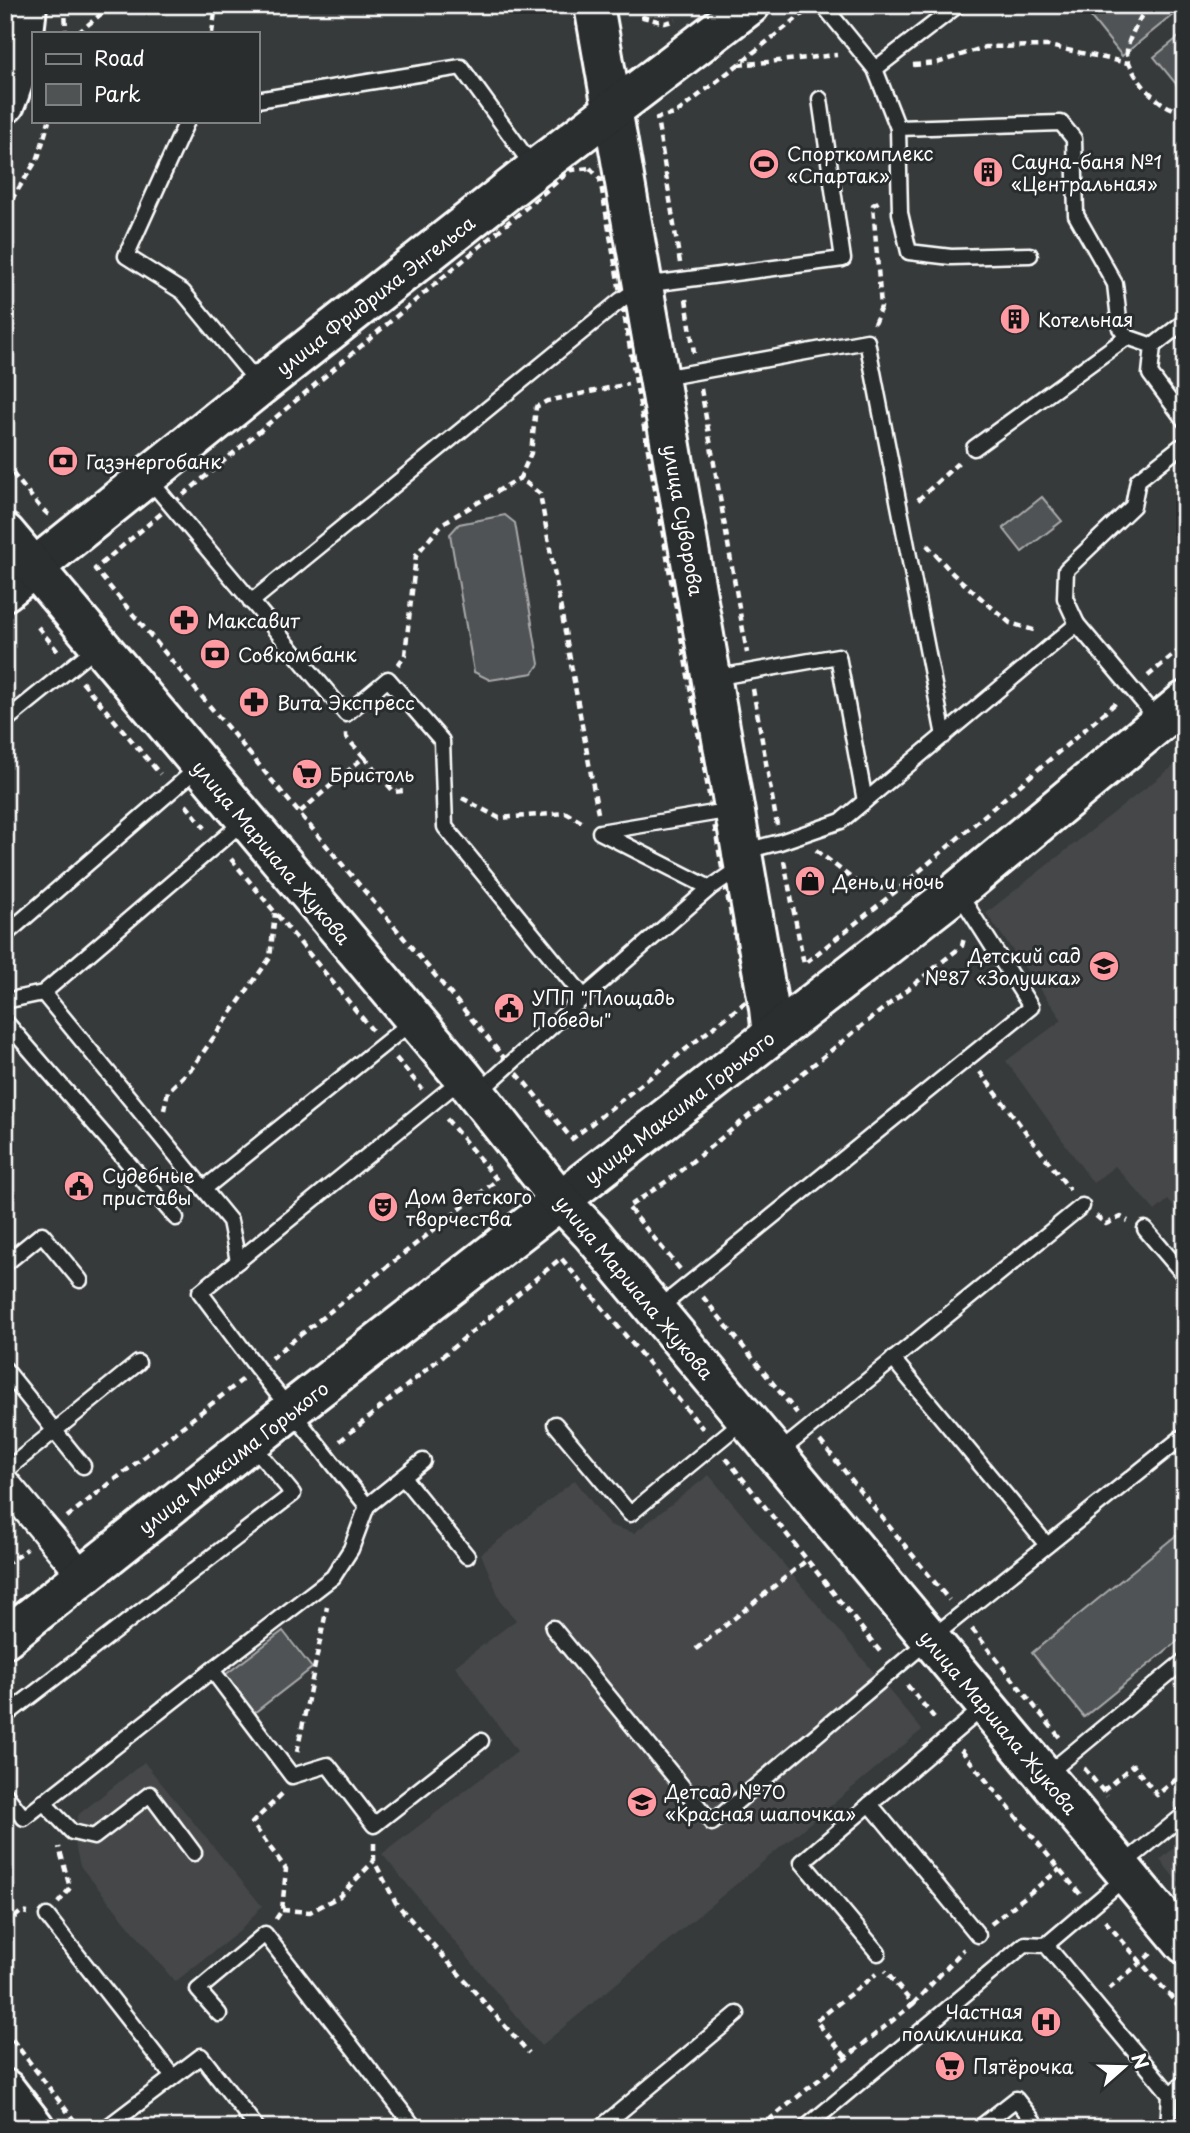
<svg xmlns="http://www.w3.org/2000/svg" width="1190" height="2133" viewBox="0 0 1190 2133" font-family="'Playpen Sans',sans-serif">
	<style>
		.built { fill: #444748 }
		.green { fill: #505354; stroke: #a8a9aa; stroke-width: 2 }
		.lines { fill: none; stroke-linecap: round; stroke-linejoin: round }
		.lane-casing { stroke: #fff; stroke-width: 19 }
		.street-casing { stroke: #fff; stroke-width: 33 }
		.secondary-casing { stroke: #fff; stroke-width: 44 }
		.primary-casing { stroke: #fff; stroke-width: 44 }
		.path { stroke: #fff; stroke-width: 4.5; stroke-dasharray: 7 5; stroke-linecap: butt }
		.lane { stroke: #2a2d2e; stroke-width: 14 }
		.street { stroke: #2a2d2e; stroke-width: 28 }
		.secondary { stroke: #2a2d2e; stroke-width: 38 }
		.primary { stroke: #2a2d2e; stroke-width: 38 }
		.labels { text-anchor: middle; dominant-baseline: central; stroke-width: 6; stroke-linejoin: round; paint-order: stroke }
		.poi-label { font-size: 19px; fill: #fff; stroke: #2a2d2e; text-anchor: start }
		.street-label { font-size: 19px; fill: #fff; stroke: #2a2d2e }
	</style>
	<rect width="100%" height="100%" fill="#373a3b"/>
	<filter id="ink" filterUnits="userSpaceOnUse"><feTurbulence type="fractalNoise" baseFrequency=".0143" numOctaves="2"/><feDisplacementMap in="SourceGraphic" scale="14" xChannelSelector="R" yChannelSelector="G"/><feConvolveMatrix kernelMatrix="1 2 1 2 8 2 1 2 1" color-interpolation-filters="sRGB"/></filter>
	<g filter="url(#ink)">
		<g class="built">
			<path d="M1185,757V1221L1168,1200L1155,1211L1115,1166L1093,1183L1006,1061L1062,1020L986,913Z"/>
			<path d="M709,1475L922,1730L541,2046L382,1854L517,1751L455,1666L516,1620L502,1604L481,1554L575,1480L609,1525L634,1533Z"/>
			<path d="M144,1762L262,1906L240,1931L175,1982L80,1866L72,1832L79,1814Z"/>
			<path d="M1185,1838V1891L1160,1860Z"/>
		</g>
		<g class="green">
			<path d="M1081,5H1185L1122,56Z"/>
			<path d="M1185,32V95L1154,57Z"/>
			<path d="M1042,497L1062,521L1022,552L1003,528Z"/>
			<path d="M505,515L515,523L539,664L533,673L490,680L474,672L450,534L459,524Z"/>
			<path d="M1185,1528V1635L1084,1717L1032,1653Z"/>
			<path d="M283,1631L312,1668L254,1713L225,1675Z"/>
		</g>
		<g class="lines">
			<g class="lane-casing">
				<g id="lane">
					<path d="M823,5L875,69L898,128L1061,123L1074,139L1076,215L1115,284L1120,328L1127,337L1153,346L1150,374L1185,421"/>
					<path d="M875,69L958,5"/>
					<path d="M257,100L461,67L534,168"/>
					<path d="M187,121L126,256L183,292L259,384"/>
					<path d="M898,128L900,213L909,252L951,257L1030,255"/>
					<path d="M1153,346L1185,321"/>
					<path d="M662,378L867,341L944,736"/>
					<path d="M974,448L1127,337"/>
					<path d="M148,478L346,714L388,679L442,741L445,827L584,997L477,1094"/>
					<path d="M251,602L621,300L643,285L843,259L820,99"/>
					<path d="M1077,624L1065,598L1066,570L1133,506L1138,480L1180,447L1185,446"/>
					<path d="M713,678L838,656L865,801"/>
					<path d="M5,721L99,645"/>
					<path d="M742,852L780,842L841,821L1077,624L1158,720"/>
					<path d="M710,888L600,832L732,810"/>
					<path d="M5,935L200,766"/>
					<path d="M43,993L230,1221L238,1261"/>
					<path d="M584,997L710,888L742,866"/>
					<path d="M5,1001L43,993L244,821"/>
					<path d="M5,1021L176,1218"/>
					<path d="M463,1078L200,1292L257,1368L367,1506L351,1549L333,1577L212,1670L292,1776L328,1765L374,1825L481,1741"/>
					<path d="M205,1188L414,1020"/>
					<path d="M1145,1229L1185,1276"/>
					<path d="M5,1264L42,1234L80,1280"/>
					<path d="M658,1309L1031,1007L958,892"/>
					<path d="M893,1359L1047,1545"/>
					<path d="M5,1369L83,1466"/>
					<path d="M555,1424L630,1514L744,1420"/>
					<path d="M777,1454L1082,1206"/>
					<path d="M5,1471L138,1363"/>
					<path d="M403,1477L467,1556"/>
					<path d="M367,1506L423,1461"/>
					<path d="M553,1628L712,1823L930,1639L1185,1435"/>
					<path d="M5,1716L293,1494L251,1443"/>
					<path d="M1046,1775L1185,1660"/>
					<path d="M5,1794L24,1818L212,1670"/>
					<path d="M43,1802L72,1832L94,1837L150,1794L194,1853"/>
					<path d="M870,1804L978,1935"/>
					<path d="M1121,1866L1185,1814"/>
					<path d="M47,1916L173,2077"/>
					<path d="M1046,1945L1126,1877"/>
					<path d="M878,1953L802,1862L984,1707"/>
					<path d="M219,2014L198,1990L265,1934L415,2128"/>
					<path d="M106,2128L201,2056L257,2128"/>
					<path d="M600,2128L737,2014"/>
					<path d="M805,2128L1025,1944L1046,1945L1170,2094"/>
					<path d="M979,2128L1016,2099L1039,2128"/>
					<path d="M1168,2128L1170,2094L1185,2082"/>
				</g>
			</g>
			<g class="street-casing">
				<path id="street" d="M5,1483L83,1576"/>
			</g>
			<g class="secondary-casing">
				<g id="secondary">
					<path d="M594,5L769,1008L772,1035"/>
					<path d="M5,591L260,386L535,169L750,5"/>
					<path d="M5,1638L291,1410L957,891L1185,701"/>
					<path d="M5,2089L35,2128"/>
				</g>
			</g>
			<g class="primary-casing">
				<g id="primary">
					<path d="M5,104C19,72 24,39 27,5"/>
					<path d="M5,533L464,1078L560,1200L592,1234L1185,1944"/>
				</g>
			</g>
			<g class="path">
				<path d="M65,5L66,33"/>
				<path d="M636,5L643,17L665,23L676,20"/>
				<path d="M1147,5C1141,18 1128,37 1127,51C1126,73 1162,113 1185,111"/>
				<path d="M78,33L112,5"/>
				<path d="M212,33L216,5"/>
				<path d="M738,65L837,55"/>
				<path d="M913,65L937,63L985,47L1049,46L1128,63"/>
				<path d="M590,168L600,179L724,879L748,1000L572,1139L95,569L571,170Z"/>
				<path d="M5,210L38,158L49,121"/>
				<path d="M680,263L657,118L675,114L805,12"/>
				<path d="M686,299L694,353"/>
				<path d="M874,324L881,307L873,205L880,201"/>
				<path d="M701,389L747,653"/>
				<path d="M5,464L39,506L50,516"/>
				<path d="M918,500L960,461"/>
				<path d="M927,545L953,574L1010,623L1037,631"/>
				<path d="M38,627L59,653"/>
				<path d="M398,665L405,655L416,555L443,523L520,478"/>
				<path d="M1148,676L1185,645"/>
				<path d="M82,682L160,774"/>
				<path d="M753,689L777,825"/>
				<path d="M364,757L394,792L404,791"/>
				<path d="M462,798L499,818L566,813L585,824"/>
				<path d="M186,805L205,828"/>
				<path d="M300,812L364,757L346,737V733"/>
				<path d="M598,813L540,494L520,478L531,453L536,407L547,401L628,384"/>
				<path d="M816,850L855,881L895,892"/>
				<path d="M231,859L372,1030"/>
				<path d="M784,861L804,964L895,892L1117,702"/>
				<path d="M396,1058L422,1089"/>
				<path d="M980,1072L1070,1190"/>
				<path d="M164,1110L168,1091L192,1068L270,958L275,913"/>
				<path d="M1096,1216L1106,1224L1121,1217L1128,1221"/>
				<path d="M680,1269L628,1207L670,1179L962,946L964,938"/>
				<path d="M703,1297L797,1413"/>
				<path d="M271,1358L497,1180L445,1117"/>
				<path d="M340,1441L561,1258L703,1429"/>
				<path d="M820,1441L949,1600"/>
				<path d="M726,1458L882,1654"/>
				<path d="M67,1517L242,1380"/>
				<path d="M5,1565L27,1549"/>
				<path d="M972,1629L1061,1739"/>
				<path d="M696,1649L807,1560"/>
				<path d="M907,1685L937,1721"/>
				<path d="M961,1750L1080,1894"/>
				<path d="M297,1752L327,1607"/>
				<path d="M1084,1768L1107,1796"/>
				<path d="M1103,1791L1133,1765L1157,1795L1185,1772"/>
				<path d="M374,1843V1861L396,1903L529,2053"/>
				<path d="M58,1903L70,1888L59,1847"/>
				<path d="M282,1910L310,1912L340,1896L374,1861"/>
				<path d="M276,1919L282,1910L286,1869L252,1823L283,1793"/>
				<path d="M1105,1921L1185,2013"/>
				<path d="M991,1924L1060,1869"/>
				<path d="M5,1925L21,1912L28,1913"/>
				<path d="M1109,1989L1153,1952"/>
				<path d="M913,2004L964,1949"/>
				<path d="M5,2030L80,2128"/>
				<path d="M846,2057L816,2021L876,1974"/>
				<path d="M759,2128L913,2004L885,1971"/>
			</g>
			<use href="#lane" class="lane"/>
			<use href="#street" class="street"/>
			<use href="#secondary" class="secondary"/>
			<use href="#primary" class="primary"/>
		</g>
	</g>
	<defs>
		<g id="stadium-disc" transform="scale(1.575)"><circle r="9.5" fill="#ff9aa2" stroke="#2a2d2e"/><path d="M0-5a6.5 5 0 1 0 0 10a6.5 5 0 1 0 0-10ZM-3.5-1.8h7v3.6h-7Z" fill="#111"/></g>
		<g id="building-disc" transform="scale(1.575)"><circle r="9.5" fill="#ff9aa2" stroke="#2a2d2e"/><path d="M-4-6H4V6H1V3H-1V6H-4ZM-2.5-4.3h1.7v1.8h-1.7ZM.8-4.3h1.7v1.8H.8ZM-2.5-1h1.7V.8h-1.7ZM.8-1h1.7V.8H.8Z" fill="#111"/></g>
		<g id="bank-disc" transform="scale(1.575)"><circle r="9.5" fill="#ff9aa2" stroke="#2a2d2e"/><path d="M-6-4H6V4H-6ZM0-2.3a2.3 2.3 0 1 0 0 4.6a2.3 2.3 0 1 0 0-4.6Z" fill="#111"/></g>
		<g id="pharmacy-disc" transform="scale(1.575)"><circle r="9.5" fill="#ff9aa2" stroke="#2a2d2e"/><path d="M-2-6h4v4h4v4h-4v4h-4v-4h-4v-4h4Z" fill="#111"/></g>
		<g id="supermarket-disc" transform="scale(1.575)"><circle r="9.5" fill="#ff9aa2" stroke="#2a2d2e"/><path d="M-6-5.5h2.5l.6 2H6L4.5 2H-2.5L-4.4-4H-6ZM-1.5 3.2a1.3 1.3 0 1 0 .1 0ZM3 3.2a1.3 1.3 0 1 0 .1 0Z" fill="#111"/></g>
		<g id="shop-disc" transform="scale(1.575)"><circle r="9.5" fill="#ff9aa2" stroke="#2a2d2e"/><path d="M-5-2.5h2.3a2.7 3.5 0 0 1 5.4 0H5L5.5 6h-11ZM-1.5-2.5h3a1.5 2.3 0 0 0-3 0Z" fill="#111"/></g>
		<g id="school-disc" transform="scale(1.575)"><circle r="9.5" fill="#ff9aa2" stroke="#2a2d2e"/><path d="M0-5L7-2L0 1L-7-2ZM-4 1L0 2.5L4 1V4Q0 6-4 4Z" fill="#111"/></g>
		<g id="civic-disc" transform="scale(1.575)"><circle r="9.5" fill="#ff9aa2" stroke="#2a2d2e"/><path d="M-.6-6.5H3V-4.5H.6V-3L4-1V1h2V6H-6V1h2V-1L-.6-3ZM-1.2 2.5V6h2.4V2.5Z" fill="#111"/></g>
		<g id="theatre-disc" transform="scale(1.575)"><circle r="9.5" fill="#ff9aa2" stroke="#2a2d2e"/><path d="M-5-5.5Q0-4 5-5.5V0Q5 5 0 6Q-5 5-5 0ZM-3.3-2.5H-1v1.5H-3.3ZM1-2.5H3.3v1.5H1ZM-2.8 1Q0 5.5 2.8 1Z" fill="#111"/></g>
		<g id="hospital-disc" transform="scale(1.575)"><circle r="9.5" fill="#ff9aa2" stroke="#2a2d2e"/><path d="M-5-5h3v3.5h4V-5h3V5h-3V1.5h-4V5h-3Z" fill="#111"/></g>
	</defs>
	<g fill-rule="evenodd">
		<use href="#stadium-disc" x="764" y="164"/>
		<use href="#building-disc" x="988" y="172"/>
		<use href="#building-disc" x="1015" y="319"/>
		<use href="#bank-disc" x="63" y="461"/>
		<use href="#pharmacy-disc" x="184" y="620"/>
		<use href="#bank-disc" x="215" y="654"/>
		<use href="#pharmacy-disc" x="254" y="702"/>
		<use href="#supermarket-disc" x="307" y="774"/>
		<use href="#shop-disc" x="810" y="881"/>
		<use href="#school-disc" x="1104" y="966"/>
		<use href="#civic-disc" x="509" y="1008"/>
		<use href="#civic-disc" x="79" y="1186"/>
		<use href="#theatre-disc" x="383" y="1207"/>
		<use href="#school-disc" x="642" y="1802"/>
		<use href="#hospital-disc" x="1046" y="2022"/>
		<use href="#supermarket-disc" x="950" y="2066"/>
	</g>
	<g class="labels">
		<g class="poi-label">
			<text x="787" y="153">Спорткомплекс<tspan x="787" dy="22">«Спартак»</tspan></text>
			<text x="1011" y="161">Сауна-баня №1<tspan x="1011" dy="22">«Центральная»</tspan></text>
			<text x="1038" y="319">Котельная</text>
			<text x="86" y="461">Газэнергобанк</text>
			<text x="207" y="620">Максавит</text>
			<text x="238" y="654">Совкомбанк</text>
			<text x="277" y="702">Вита Экспресс</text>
			<text x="330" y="774">Бристоль</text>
			<text x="833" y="881">День и ночь</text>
			<text x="1081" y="955" text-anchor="end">Детский сад<tspan x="1081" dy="22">№87 «Золушка»</tspan></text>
			<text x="532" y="997">УПП "Площадь<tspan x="532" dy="22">Победы"</tspan></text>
			<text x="102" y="1175">Судебные<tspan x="102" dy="22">приставы</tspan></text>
			<text x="406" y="1196">Дом детского<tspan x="406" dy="22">творчества</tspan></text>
			<text x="665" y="1791">Детсад №70<tspan x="665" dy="22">«Красная шапочка»</tspan></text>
			<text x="1023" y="2011" text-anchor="end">Частная<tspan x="1023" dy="22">поликлиника</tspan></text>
			<text x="973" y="2066">Пятёрочка</text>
		</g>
		<g class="street-label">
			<text transform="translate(375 295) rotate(-38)">улица Фридриха Энгельса</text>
			<text transform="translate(684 520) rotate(80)">улица Суворова</text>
			<text transform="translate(272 852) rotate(50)">улица Маршала Жукова</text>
			<text transform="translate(679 1107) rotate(-38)">улица Максима Горького</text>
			<text transform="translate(635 1287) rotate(50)">улица Маршала Жукова</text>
			<text transform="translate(233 1457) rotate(-38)">улица Максима Горького</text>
			<text transform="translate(999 1722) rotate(50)">улица Маршала Жукова</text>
		</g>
	</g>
	<rect width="1190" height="2133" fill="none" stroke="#2a2d2e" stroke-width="28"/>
	<rect x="14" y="14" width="1162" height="2105" fill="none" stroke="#fff" stroke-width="2.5" filter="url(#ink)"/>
	<rect x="32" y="32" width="228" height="91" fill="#2a2d2e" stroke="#7f8182" stroke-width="2"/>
	<rect x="46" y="54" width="35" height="10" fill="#2a2d2e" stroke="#7f8182" stroke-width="2"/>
	<text x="94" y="66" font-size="21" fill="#ffffff">Road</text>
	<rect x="46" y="84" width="35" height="21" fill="#505354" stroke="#7f8182" stroke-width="2"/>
	<text x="94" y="102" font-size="21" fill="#ffffff">Park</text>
	<g transform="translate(1124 2067) rotate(70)" stroke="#2a2d2e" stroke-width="5" paint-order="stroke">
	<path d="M0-5L12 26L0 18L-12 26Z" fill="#ffffff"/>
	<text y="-10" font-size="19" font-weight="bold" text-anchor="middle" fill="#ffffff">N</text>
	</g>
</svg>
